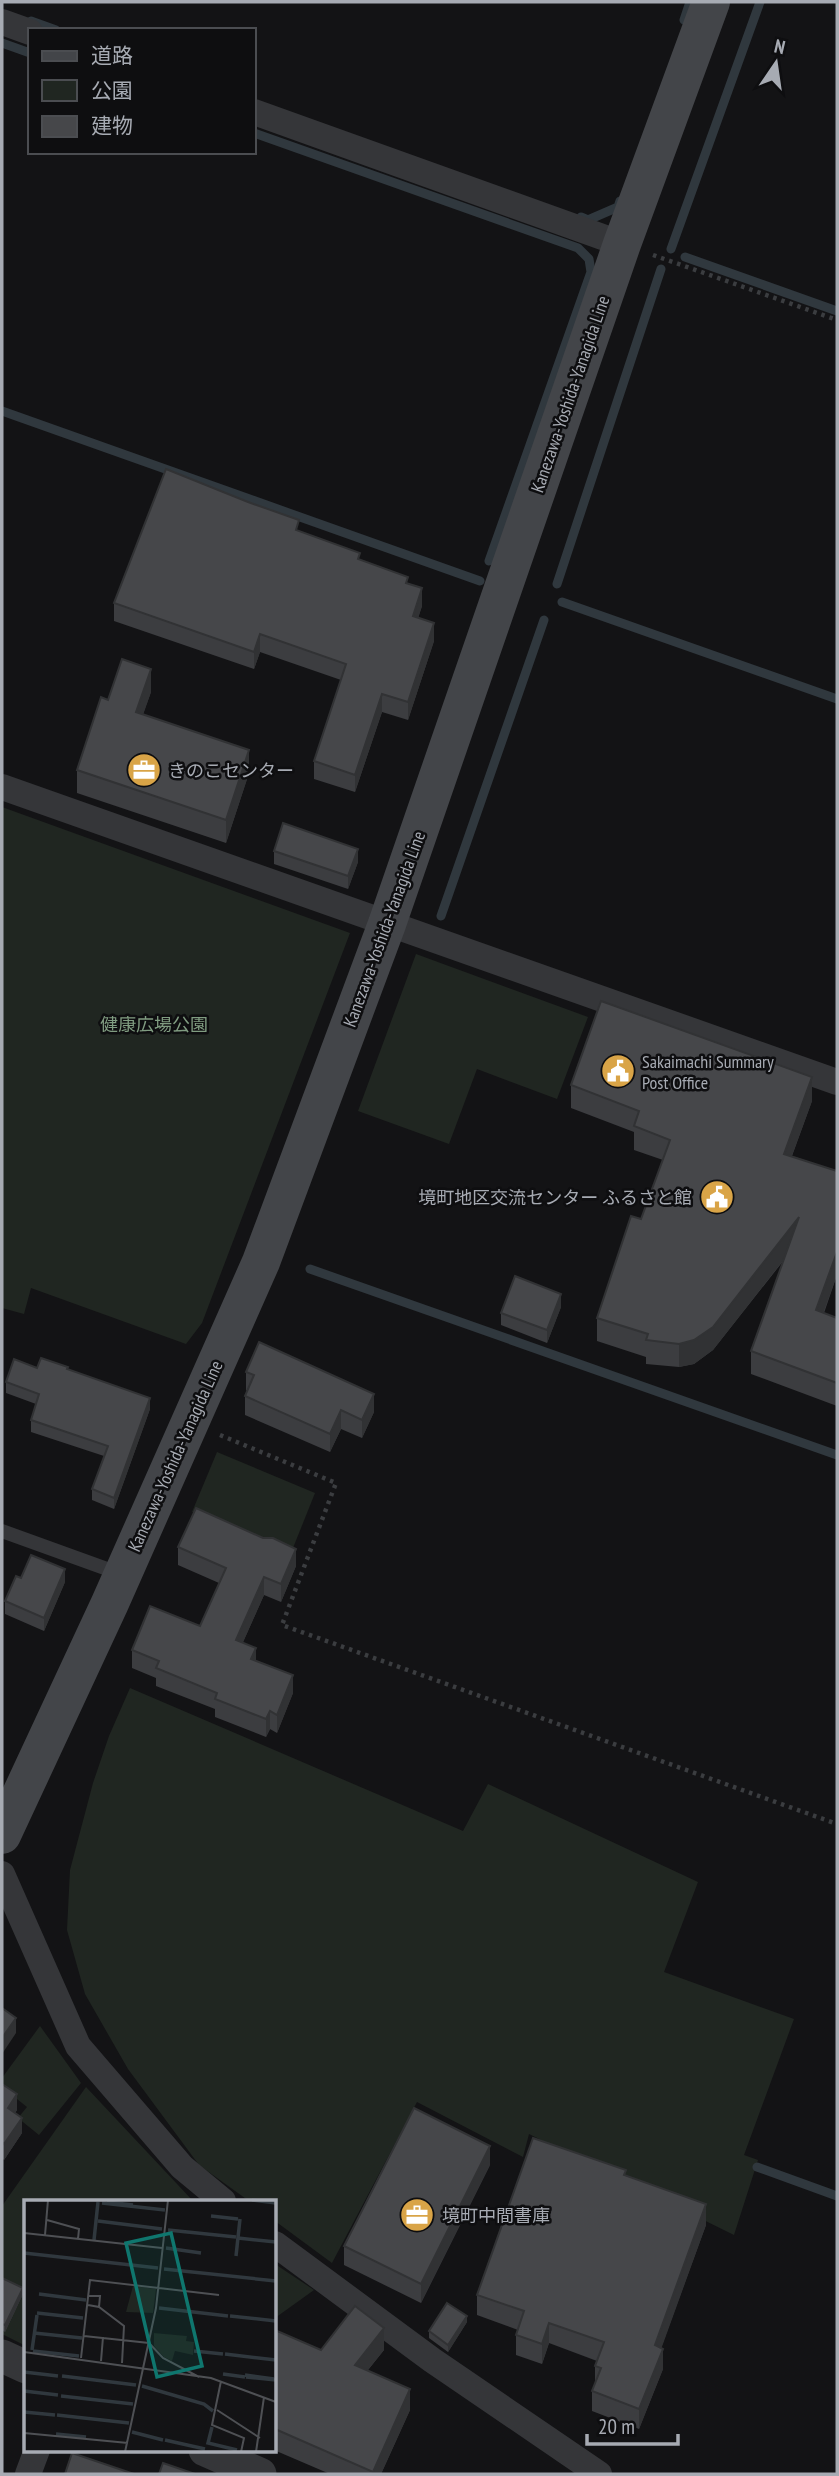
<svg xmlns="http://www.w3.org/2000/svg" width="839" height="2476" viewBox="0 0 839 2476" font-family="'PT Sans Narrow','Noto Sans JP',sans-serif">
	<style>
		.green { fill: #202621 }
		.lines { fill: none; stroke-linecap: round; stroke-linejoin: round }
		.stream { stroke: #30383e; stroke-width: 9 }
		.path { stroke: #3b3d40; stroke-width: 4.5; stroke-dasharray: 3.5 5; stroke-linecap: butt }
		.service { stroke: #353639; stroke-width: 14 }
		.minor { stroke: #353639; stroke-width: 26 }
		.tertiary { stroke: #353639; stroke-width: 33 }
		.secondary { stroke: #434549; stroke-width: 38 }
		.wall { fill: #3c3d40 }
		.shaded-wall { fill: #313234 }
		.building { fill: #46474a; stroke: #313234; stroke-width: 2 }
		.labels { text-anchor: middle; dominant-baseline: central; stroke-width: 5; stroke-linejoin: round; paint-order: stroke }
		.street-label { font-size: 18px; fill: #a7abb3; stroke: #0e0e10 }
		.poi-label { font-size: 18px; fill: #a7abb3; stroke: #0e0e10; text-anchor: start }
		.park-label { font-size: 18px; fill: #809c81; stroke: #0e0e10 }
		.inset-river { fill: none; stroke: #30383e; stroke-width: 3.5 }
		.inset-road { fill: none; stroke: #4e5054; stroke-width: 2 }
		.view { fill: #0f766e; fill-opacity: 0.15; stroke: #0f766e; stroke-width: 3.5 }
		.inset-edge { fill: none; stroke: #a7abb3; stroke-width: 3.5 }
	</style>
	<rect width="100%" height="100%" fill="#131315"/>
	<g class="green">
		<path d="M2,807L350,933L202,1323L186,1344L31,1288L24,1314L2,1308Z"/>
		<path d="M416,954L588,1017L557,1099L477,1069L449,1144L358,1111Z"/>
		<path d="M217,1452L315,1493L291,1553L192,1512Z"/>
		<path d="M130,1688L463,1831L488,1784L698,1882L664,1972L794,2019L744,2155L758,2160L734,2235L529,2134L523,2157L417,2102L332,2263L275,2221V2201H249L199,2165L128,2069L85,1994L67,1930L70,1870L93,1783L109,1736Z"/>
		<path d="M40,2026L81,2083L39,2135L18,2118L27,2107L2,2087V2078Z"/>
		<path d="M86,2087L193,2201H26V2346L2,2334V2206Z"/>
		<path d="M275,2264L314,2290L275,2318Z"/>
	</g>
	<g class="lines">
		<g class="stream">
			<path d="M684,20L690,2"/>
			<path d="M31,21L56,30"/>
			<path d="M2,43L30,53"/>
			<path d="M254,133L578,248L589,259L591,272L489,561"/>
			<path d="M581,217L588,220L618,207L620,201"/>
			<path d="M671,249L760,2"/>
			<path d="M685,257L837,311"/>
			<path d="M2,411L480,581"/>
			<path d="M557,584L661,269"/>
			<path d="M562,602L837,699"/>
			<path d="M441,916L544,620"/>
			<path d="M310,1269L837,1455"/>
			<path d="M757,2167L837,2196"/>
		</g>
		<g class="path">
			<path d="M653,255L837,320"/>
			<path d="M220,1435L336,1483L282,1625L837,1824"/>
		</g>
		<path class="service" d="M2,1531L121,1574"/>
		<g class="minor">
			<path d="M2,22L30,32"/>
			<path d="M254,112L622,244"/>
			<path d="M2,787L837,1082"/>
			<path d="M2,1874L78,2046L182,2167L223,2201"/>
			<path d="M275,2244L432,2360L599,2474"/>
			<path d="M28,2474L37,2450"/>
		</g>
		<g class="tertiary">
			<path d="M2,2356L26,2367"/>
			<path d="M205,2450L260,2474"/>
		</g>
		<path class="secondary" d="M2,1835L110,1603L261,1262L387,924L622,244L711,2"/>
	</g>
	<g class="wall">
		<path d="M299,532L408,583L422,606L418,618L434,641L408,720L382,712L355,792L314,779V761L341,680L260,652L254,669L114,621V603Z"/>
		<path d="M151,692L143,714L249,773L226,843L77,793V770L108,700Z"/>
		<path d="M274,851L358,862L348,889L274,864Z"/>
		<path d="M571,1085L812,1101L792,1156L837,1171V1275L824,1313L837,1318V1406L751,1374V1351L784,1260L713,1350L694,1364L679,1367L646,1364V1357L597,1341V1318L641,1219L663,1160L634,1150V1132L571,1108Z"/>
		<path d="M561,1307L547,1343L501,1325V1313Z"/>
		<path d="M37,1368L68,1370L150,1409L114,1509L92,1500V1489L104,1456L31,1432V1420L36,1404L6,1393V1382Z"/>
		<path d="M246,1372L374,1412L362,1438L341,1429L330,1452L245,1415V1396L247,1391L246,1390Z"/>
		<path d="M178,1547L296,1566L281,1602L264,1595L243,1642L256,1661L293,1693L277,1733L270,1729L266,1737L215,1717V1709L156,1686V1678L132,1668V1650L200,1626L219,1583L178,1565Z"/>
		<path d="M65,1582L44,1631L5,1614V1601Z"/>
		<path d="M2,2084L17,2110L15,2113L22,2133L4,2160L2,2158Z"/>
		<path d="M490,2165L421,2303L344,2265V2246Z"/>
		<path d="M626,2175L706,2225L661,2348L663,2369L639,2429L592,2411V2391L595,2385V2366L597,2361L549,2343L542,2364L516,2355V2335L518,2330L477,2315V2295Z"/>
		<path d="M2,2278L23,2294L5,2332L2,2330Z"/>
		<path d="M467,2322L448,2352L429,2338V2331Z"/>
		<path d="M275,2330L321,2350H384L368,2370L410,2410L381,2474H330L274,2450Z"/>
	</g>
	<g class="shaded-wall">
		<path d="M422,588V606L413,634V616Z"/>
		<path d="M434,623V641L408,720V702Z"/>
		<path d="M260,634V652L254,669V652Z"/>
		<path d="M151,669V692L136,735V712Z"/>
		<path d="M382,694V712L355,792V775Z"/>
		<path d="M249,750V773L226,843V820Z"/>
		<path d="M358,849V862L348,889V876Z"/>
		<path d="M812,1077V1101L784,1177V1154Z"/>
		<path d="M799,1217V1240L713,1350L694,1364L679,1367V1344Z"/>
		<path d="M837,1252V1275L816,1333V1310Z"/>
		<path d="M561,1294V1307L547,1343V1330Z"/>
		<path d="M374,1394V1412L362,1438V1420Z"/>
		<path d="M150,1398V1409L114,1509V1498Z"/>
		<path d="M341,1410V1429L330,1452V1434Z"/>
		<path d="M296,1549V1566L281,1602V1584Z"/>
		<path d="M65,1569V1582L44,1631V1618Z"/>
		<path d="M264,1577V1595L236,1658V1640Z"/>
		<path d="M256,1648V1665L251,1659Z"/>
		<path d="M293,1675V1693L277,1733V1715Z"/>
		<path d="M270,1711V1729L266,1737V1719Z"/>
		<path d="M16,2018V2033L2,2054V2038Z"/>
		<path d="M17,2094V2110L8,2123V2108Z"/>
		<path d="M22,2118V2133L4,2160V2144Z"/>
		<path d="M490,2146V2165L421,2303V2284Z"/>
		<path d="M706,2204V2225L655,2366V2345Z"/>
		<path d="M23,2288V2294L5,2332V2325Z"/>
		<path d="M467,2316V2322L448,2352V2345Z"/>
		<path d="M549,2323V2343L542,2364V2344Z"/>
		<path d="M384,2328V2350L355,2386V2365Z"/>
		<path d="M663,2349V2369L639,2429V2409Z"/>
		<path d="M410,2389V2410L381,2474H373V2472Z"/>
	</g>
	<g class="building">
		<path d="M166,469L248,502L299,520L296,530L360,553L358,559L408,577L406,583L422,588L413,616L434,623L408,702L382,694L355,775L314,761L346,664L260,634L254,652L114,603Z"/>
		<path d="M122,659L151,669L136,712L249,750L226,820L77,770L101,697L108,700Z"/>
		<path d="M283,823L358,849L348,876L274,851Z"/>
		<path d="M601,1001L812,1077L784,1154L837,1171V1252L816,1310L837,1318V1383L751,1351L799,1217L713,1327L694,1340L679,1344L646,1340L648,1334L597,1318L631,1216L641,1219L670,1140L634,1126L639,1111L571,1085Z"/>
		<path d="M515,1276L561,1294L547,1330L501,1313Z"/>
		<path d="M259,1342L374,1394L362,1420L341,1410L330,1434L245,1396L254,1375L246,1372Z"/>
		<path d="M41,1358L68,1367L67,1369L150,1398L114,1498L92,1489L108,1446L31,1420L39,1394L6,1382L14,1359L37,1368Z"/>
		<path d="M196,1508L263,1538H273L296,1549L281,1584L264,1577L236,1640L256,1648L251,1659L293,1675L277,1715L270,1711L266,1719L215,1699L217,1693L156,1668L159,1661L132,1650L150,1606L200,1626L226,1568L178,1547Z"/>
		<path d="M31,1555L65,1569L44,1618L5,1601L16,1576L21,1578Z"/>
		<path d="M2,2008L16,2018L2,2038Z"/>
		<path d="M2,2084L17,2094L8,2108L22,2118L4,2144L2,2142Z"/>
		<path d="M414,2108L490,2146L421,2284L344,2246Z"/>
		<path d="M533,2138L626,2170L624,2175L706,2204L655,2345L663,2349L639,2409L592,2391L601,2368L595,2366L604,2342L549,2323L542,2344L516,2335L524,2311L477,2295Z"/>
		<path d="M2,2278L23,2288L5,2325L2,2324Z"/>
		<path d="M447,2303L467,2316L448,2345L429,2331Z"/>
		<path d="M355,2306L384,2328L355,2365L410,2389L373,2472L275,2429V2330L321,2350Z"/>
		<path d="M72,2453L134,2474H65Z"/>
		<path d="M163,2463L195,2474H159Z"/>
	</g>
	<defs>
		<g id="office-disc" transform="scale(1.75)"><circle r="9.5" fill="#d9a447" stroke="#0e0e10"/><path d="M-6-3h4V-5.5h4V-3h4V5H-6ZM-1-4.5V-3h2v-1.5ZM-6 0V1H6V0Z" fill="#fff"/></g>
		<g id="civic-disc" transform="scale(1.75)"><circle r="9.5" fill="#d9a447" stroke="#0e0e10"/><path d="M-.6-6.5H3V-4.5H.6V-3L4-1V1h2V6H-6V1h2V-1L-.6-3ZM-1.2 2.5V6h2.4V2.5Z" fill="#fff"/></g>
	</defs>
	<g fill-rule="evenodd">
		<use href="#office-disc" x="144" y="770"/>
		<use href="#civic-disc" x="618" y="1071"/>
		<use href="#civic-disc" x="717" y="1197"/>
		<use href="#office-disc" x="417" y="2215"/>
	</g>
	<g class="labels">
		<g class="street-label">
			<text transform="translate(570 394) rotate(-71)">Kanezawa-Yoshida-Yanagida Line</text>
			<text transform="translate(384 929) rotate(-70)">Kanezawa-Yoshida-Yanagida Line</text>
			<text transform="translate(175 1456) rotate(-66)">Kanezawa-Yoshida-Yanagida Line</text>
		</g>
		<g class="poi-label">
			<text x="168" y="770">きのこセンター</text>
			<text x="642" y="1061">Sakaimachi Summary<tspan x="642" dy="21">Post Office</tspan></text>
			<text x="692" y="1197" text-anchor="end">境町地区交流センター ふるさと館</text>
			<text x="442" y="2215">境町中間書庫</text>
		</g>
		<g class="park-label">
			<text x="154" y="1024">健康広場公園</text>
		</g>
	</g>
	<g transform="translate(24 2200)">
		<rect width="252" height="252" fill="#131315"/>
		<path d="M109,86L132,89L129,113L102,112ZM130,133L163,136L162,141L170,142L169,155L151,151L148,161L140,157L130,146Z" fill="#202621"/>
		<path class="inset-river" d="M228,0L252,3M83,2L109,5M78,3L141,10M187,16L214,19M74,21L138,29M144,30L212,37M214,38L252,42M70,40L74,2M142,48L177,53M0,53L134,68M212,56L216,19M140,69L252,81M15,94L62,100M135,108L204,116M13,113L59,118M206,116L252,121M10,133L58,138M8,150L13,115M9,151L55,156M170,151L199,154M201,154L252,160M0,172L34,176M199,174L221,177M221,175L250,179M38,176L112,185M222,177L252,180M118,186L180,204L189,211M0,191L34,195M37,196L109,204M0,212L31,215M33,215L105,223M188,227L184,243L213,250M108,232L139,240M32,234L62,237M141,240L181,249"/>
		<path class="inset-road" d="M23,20L55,29L54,39M0,33L138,48M21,35L24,0M65,96H76L75,107M64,105L75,107L100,126L98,163M60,136L125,143L139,158L175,177M0,152L187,178L252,202M57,158L66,80L195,95M77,161L79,137M197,181L188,225L220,238L217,252M193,210L236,238M0,233L104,243M101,252L132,108L144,0M232,252L240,197"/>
		<path class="view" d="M147,33L178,166L133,177L102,43Z"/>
		<rect width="252" height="252" class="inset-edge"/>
	</g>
	<rect width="839" height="2476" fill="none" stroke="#a7abb3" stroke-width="7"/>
	<rect x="28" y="28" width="228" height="126" fill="#0e0e10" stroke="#4b4d51" stroke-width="2"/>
	<rect x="42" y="51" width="35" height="10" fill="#434549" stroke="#4b4d51" stroke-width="2"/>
	<text x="91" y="63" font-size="21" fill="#a7abb3">道路</text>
	<rect x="42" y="80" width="35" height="21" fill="#202621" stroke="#4b4d51" stroke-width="2"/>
	<text x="91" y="98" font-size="21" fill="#a7abb3">公園</text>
	<rect x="42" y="116" width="35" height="21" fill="#46474a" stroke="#4b4d51" stroke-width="2"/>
	<text x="91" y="133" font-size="21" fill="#a7abb3">建物</text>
	<g transform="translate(776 63) rotate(13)" stroke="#0e0e10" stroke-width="5" paint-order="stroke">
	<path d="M0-5L12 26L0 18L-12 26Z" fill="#a7abb3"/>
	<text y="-10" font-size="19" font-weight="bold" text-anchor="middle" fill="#a7abb3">N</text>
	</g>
	<path d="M587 2434v10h91v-10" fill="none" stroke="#a7abb3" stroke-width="3.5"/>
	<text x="598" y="2434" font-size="21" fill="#a7abb3" stroke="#0e0e10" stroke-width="5" paint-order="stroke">20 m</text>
</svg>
